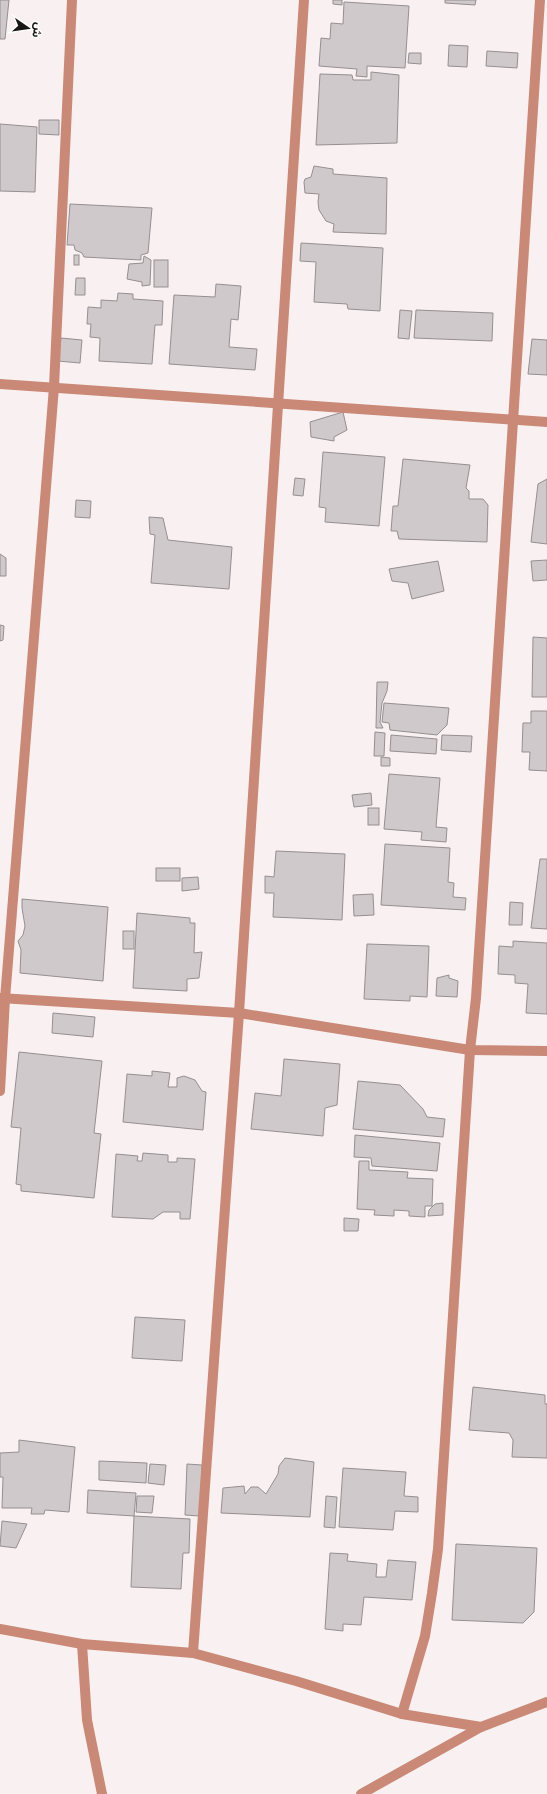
<svg xmlns="http://www.w3.org/2000/svg" width="547" height="1794" viewBox="0 0 547 1794" font-family="'Archivo Narrow','Noto Sans Arabic',sans-serif">
	<style>
		.building { fill: #d0c9cb; stroke: #958f91 }
		.lines { fill: none; stroke-linecap: round; stroke-linejoin: round }
		.street { stroke: #c98976; stroke-width: 10 }
	</style>
	<rect width="100%" height="100%" fill="#f9f1f1"/>
	<g class="building">
		<path d="M0,0H9L5,39H0Z"/>
		<path d="M333,0H342V5L333,4Z"/>
		<path d="M445,0H476L475,5L445,3Z"/>
		<path d="M344,2L409,6L405,68L367,66V77L356,76L357,69L319,66L321,38L330,39L331,23L343,24Z"/>
		<path d="M449,45L468,46L467,67L448,66Z"/>
		<path d="M487,51L518,53L517,68L486,66Z"/>
		<path d="M409,53H421V64L408,63Z"/>
		<path d="M371,72L399,75L397,143L316,145L320,74L352,75L353,80H371Z"/>
		<path d="M39,120H59V135L39,134Z"/>
		<path d="M0,124L37,127L35,192L0,191Z"/>
		<path d="M314,166L333,169V174L387,178L386,234L333,232L334,224L326,221L319,210L318,202L319,194L305,193L304,182L305,179L311,177Z"/>
		<path d="M70,204L152,208L148,253L141,255V260L84,257L82,253L75,250L74,245H67Z"/>
		<path d="M301,243L383,248L380,311L348,309L347,304L314,302L316,262L300,261Z"/>
		<rect x="74" y="255" width="5" height="10"/>
		<path d="M144,256L151,260L150,285L142,286V282L127,279L129,264L143,263Z"/>
		<rect x="154" y="260" width="14" height="27"/>
		<path d="M76,278H85V295H75Z"/>
		<path d="M216,284L241,286L238,320L231,319L229,347L257,349L255,370L169,364L174,295L215,297Z"/>
		<path d="M118,293L133,294V299L163,301L162,325H155L152,364L99,361L100,338L90,337L91,324H87L88,307L101,308V300L117,301Z"/>
		<path d="M400,310L412,311L409,339L398,338Z"/>
		<path d="M416,310L493,313L492,341L414,338Z"/>
		<path d="M61,338L82,340L80,363L58,361Z"/>
		<path d="M532,339L547,340V375L528,374Z"/>
		<path d="M343,412L347,430L334,437V441L311,437L310,422Z"/>
		<path d="M323,452L385,457L379,526L325,522L326,508L319,507Z"/>
		<path d="M403,459L470,465L466,488L469,491V499H483L488,505L487,542L399,539L397,531H391L393,506H398Z"/>
		<path d="M295,478L305,479L303,496L293,495Z"/>
		<path d="M547,479V544L531,542L538,484Z"/>
		<path d="M76,500L91,501L90,518L75,517Z"/>
		<path d="M149,517L163,518L168,540L232,547L229,589L151,583L155,535L150,534Z"/>
		<path d="M0,554L6,558V576H0Z"/>
		<path d="M547,560V580L533,581L531,561Z"/>
		<path d="M438,561L444,591L412,599L408,583L392,581L389,569Z"/>
		<path d="M0,625L4,626L3,640L0,641Z"/>
		<path d="M533,637L547,638V697H532Z"/>
		<path d="M377,682H388L387,691L382,703L380,722L383,728H376Z"/>
		<path d="M384,703L449,708L447,725L437,735L390,730L389,723L382,722Z"/>
		<path d="M531,711H547V771L529,770L530,752H522L523,723H531Z"/>
		<path d="M375,732L385,733L384,756H374Z"/>
		<path d="M391,735L437,739L436,754L390,751Z"/>
		<path d="M442,735L472,736L471,752L441,750Z"/>
		<path d="M381,757L390,758V766H381Z"/>
		<path d="M389,774L440,778L436,827L447,828L446,842L421,840L422,832L384,829Z"/>
		<path d="M371,793L372,805L354,807L352,795Z"/>
		<rect x="368" y="808" width="11" height="17"/>
		<path d="M385,844L450,848L448,882L454,883L453,897L466,898L465,910L381,905Z"/>
		<path d="M276,851L345,854L342,920L273,917L274,893H265V876L274,877Z"/>
		<path d="M540,859H547V929L531,928Z"/>
		<rect x="156" y="868" width="24" height="13"/>
		<path d="M198,877L199,889L182,891V878Z"/>
		<path d="M373,894L374,915L354,916L353,895Z"/>
		<path d="M22,899L108,907L103,981L20,973L21,950L18,941L23,935L25,926L22,908Z"/>
		<path d="M510,902L523,903L522,925H509Z"/>
		<path d="M137,913L190,918V923H195L194,953L202,952L199,978L187,979V991L133,988Z"/>
		<rect x="123" y="931" width="11" height="18"/>
		<path d="M513,941L547,943V1014L526,1013L528,984L515,983V975L498,974L499,946L513,947Z"/>
		<path d="M367,944L429,946L427,997L410,996V1001L364,999Z"/>
		<path d="M449,975V978L458,981L457,997L436,996L437,978Z"/>
		<path d="M53,1013L95,1017L93,1037L52,1033Z"/>
		<path d="M19,1052L102,1061L94,1133L101,1134L94,1198L21,1191V1185L16,1184L21,1128L11,1127Z"/>
		<path d="M284,1059L340,1064L337,1105L325,1108L323,1136L251,1129L255,1093L281,1096Z"/>
		<path d="M152,1071L170,1073L168,1087H177V1078L184,1076L195,1080L202,1091L206,1092L203,1130L123,1122L127,1074L152,1076Z"/>
		<path d="M358,1081L400,1085L423,1109L427,1117L445,1119L443,1137L353,1129Z"/>
		<path d="M355,1135L440,1143L437,1171L372,1166L371,1158L354,1157Z"/>
		<path d="M143,1153L168,1155V1162H177V1158L195,1159L190,1219H180V1212H163L153,1219L112,1217L116,1154L138,1156L137,1161H142Z"/>
		<path d="M359,1161H369V1170L408,1172L407,1178L433,1179L432,1206H425V1217L409,1216V1211L394,1210V1216L374,1215L375,1210L357,1209Z"/>
		<path d="M443,1203V1215L428,1216L429,1210L435,1204Z"/>
		<path d="M344,1218L359,1219L358,1231H344Z"/>
		<path d="M135,1317L185,1320L182,1361L132,1358Z"/>
		<path d="M473,1387L545,1395V1404H547V1458L512,1457L513,1440L509,1433L469,1430Z"/>
		<path d="M19,1440L75,1447L69,1512L45,1510L44,1514H31L32,1508H2L3,1477H0V1453L19,1452Z"/>
		<path d="M285,1458L314,1462L310,1517L221,1513L223,1488L244,1486L245,1494L251,1487H258L266,1494L278,1474L279,1466Z"/>
		<path d="M99,1461L147,1463L146,1483L99,1480Z"/>
		<path d="M150,1464L166,1465L164,1485L148,1483Z"/>
		<path d="M187,1464L202,1465L200,1516L185,1515Z"/>
		<path d="M343,1468L406,1472L404,1496L418,1497V1512L395,1511L393,1530L339,1527Z"/>
		<path d="M88,1490L136,1493L134,1516L87,1513Z"/>
		<path d="M137,1496H154L152,1513L136,1512Z"/>
		<path d="M326,1496L337,1497L335,1528L324,1527Z"/>
		<path d="M134,1516L190,1519L189,1553H183L181,1589L131,1587Z"/>
		<path d="M2,1521L27,1524L16,1548L0,1546Z"/>
		<path d="M456,1544L537,1548L534,1612L523,1623L452,1620Z"/>
		<path d="M330,1553L348,1554L347,1561L377,1564L376,1577H386L388,1560L416,1562L412,1600L364,1597L361,1625L343,1624V1631L325,1629Z"/>
	</g>
	<g class="lines">
		<g class="street">
			<path d="M0,384L547,422"/>
			<path d="M0,998L239,1013L470,1050L547,1051"/>
			<path d="M0,1091L5,999L54,387L72,0"/>
			<path d="M0,1629L82,1644L193,1653L296,1681L402,1714L481,1727"/>
			<path d="M82,1644L87,1720L102,1794"/>
			<path d="M193,1653L239,1013L304,0"/>
			<path d="M402,1714L425,1636L432,1593L438,1549L470,1050L476,998L540,0"/>
			<path d="M361,1794L481,1727L547,1702"/>
		</g>
	</g>
	<g transform="translate(28 28) rotate(103)" stroke="#ffffff" stroke-width="3" paint-order="stroke">
	<path d="M0-3L7 15L0 10L-7 15Z" fill="#191616"/>
	<text y="-6" font-size="11" font-weight="bold" text-anchor="middle" fill="#191616">ش</text>
	</g>
</svg>
